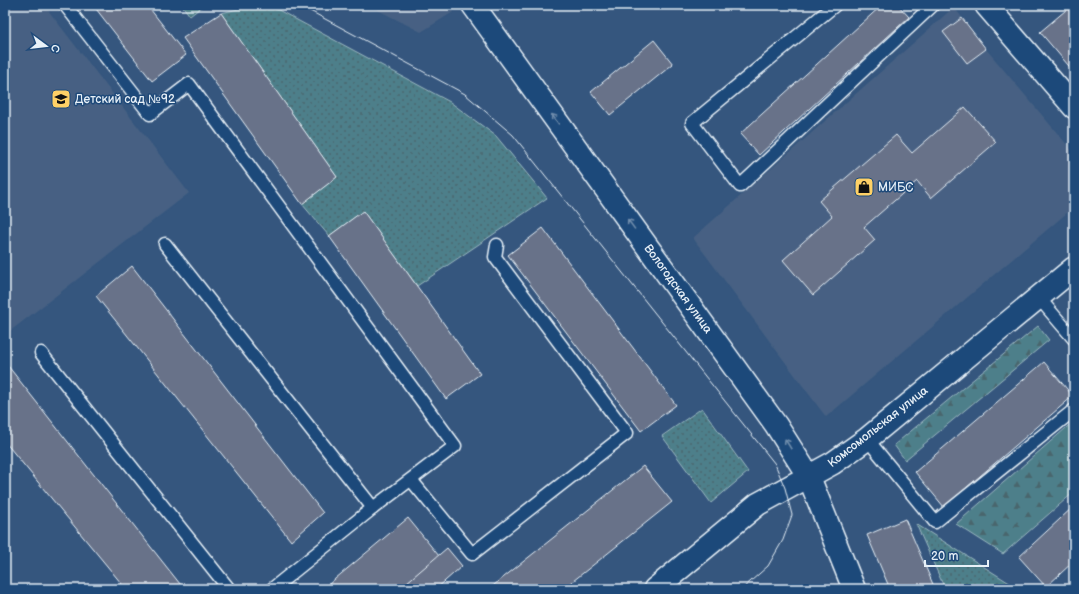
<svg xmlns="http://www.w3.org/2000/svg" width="1079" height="594" viewBox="0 0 1079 594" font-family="'Balsamiq Sans',sans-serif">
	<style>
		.built { fill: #476183 }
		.grass { fill: url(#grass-dots); stroke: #9bb8c1 }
		.forest { fill: url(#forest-firs); stroke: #9bb8c1 }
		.building { fill: #687289; stroke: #e8f1f8 }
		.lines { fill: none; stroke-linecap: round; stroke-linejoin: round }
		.lane-casing { stroke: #e8f1f8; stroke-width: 15 }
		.street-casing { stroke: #e8f1f8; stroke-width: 25 }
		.secondary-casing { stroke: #e8f1f8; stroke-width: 25 }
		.lane { stroke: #1f4a7a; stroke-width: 12 }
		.street { stroke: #1f4a7a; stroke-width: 22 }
		.secondary { stroke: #1f4a7a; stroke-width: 22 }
		.tram { stroke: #e8f1f8; stroke-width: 1 }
		.oneway { stroke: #6f8dac }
		.labels { text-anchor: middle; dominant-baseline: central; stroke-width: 3; stroke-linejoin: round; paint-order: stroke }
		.poi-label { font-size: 12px; fill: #e8f1f8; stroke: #1f4a7a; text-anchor: start }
		.street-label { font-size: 12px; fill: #e8f1f8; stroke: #1f4a7a }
	</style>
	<defs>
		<pattern id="grass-dots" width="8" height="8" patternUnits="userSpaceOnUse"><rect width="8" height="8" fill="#4e7f8a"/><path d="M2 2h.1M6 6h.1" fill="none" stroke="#4a666d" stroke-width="1.8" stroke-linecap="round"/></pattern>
		<pattern id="forest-firs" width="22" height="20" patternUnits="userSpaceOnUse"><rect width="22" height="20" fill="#4e7f8a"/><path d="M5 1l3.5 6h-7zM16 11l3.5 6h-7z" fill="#4a666d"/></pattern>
	</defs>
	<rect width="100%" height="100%" fill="#35567e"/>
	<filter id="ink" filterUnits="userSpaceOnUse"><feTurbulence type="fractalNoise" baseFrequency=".025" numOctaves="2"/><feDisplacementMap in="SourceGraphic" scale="8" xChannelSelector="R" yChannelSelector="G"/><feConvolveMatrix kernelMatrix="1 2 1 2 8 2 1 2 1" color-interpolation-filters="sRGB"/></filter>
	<g filter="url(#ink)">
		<g class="built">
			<path d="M5,5H44L189,193L5,335Z"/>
			<path d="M368,5H448L453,12L421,32Z"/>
			<path d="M954,7L986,49L1074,153V207L826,417L693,238Z"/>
		</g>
		<g class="grass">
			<path d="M182,5H204L190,16Z"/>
			<path d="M256,5H269L450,102L496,136L547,198L417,286L363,211L329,236L302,204L337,177L221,13Z"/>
			<path d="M702,408L748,472L711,503L662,436Z"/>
			<path d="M916,524L1019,589H945Z"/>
		</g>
		<g class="forest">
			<path d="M1038,326L1049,340L905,460L894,445Z"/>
			<path d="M1074,421V492L1003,554L956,524Z"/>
		</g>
		<g class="building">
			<path d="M93,5H147L186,55L152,81Z"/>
			<path d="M882,5H898L909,17L759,155L740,134Z"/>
			<path d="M1072,5H1074V72L1040,32Z"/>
			<path d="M221,13L337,177L302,204L183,38Z"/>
			<path d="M962,18L986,49L967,63L943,32Z"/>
			<path d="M654,40L673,64L610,115L591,92Z"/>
			<path d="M965,107L996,142L931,198L917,181L864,227L875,240L813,295L783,260L832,216L819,201L896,135L912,153Z"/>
			<path d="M363,211L480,374L446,399L329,236Z"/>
			<path d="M543,228L676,405L641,431L508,255Z"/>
			<path d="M132,266L323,513L291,541L96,296Z"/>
			<path d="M1044,362L1073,396L944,507L915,472Z"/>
			<path d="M8,366L184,589H126L5,442V368Z"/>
			<path d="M643,466L672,502L563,589H489Z"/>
			<path d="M1074,506V561L1046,587L1019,557Z"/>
			<path d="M408,518L439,556L399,589H323Z"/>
			<path d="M905,519L935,589H890L867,535Z"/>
			<path d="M447,548L462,566L436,589H399Z"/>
		</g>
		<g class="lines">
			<g class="lane-casing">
				<g id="lane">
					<path d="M65,5L150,114L189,84L455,446L373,508L272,589"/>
					<path d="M835,5L692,123L740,186L933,5"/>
					<path d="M165,244L373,508"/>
					<path d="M1039,298L1074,339"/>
					<path d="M41,353L229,589"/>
					<path d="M867,439L935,522L1074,410"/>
					<path d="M412,481L472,554L627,433L495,257L497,245"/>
				</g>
			</g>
			<g class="street-casing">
				<g id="street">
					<path d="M473,5L776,425L809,477L854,589"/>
					<path d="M986,5L1074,107"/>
				</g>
			</g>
			<g class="secondary-casing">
				<path id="secondary" d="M655,589L758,504L833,463L867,439L1074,268"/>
			</g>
			<use href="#lane" class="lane"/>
			<use href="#street" class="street"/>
			<use href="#secondary" class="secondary"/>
			<path class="tram" d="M299,5L465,94L513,135L775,464L785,488L792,515L783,540L768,566L742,589"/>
		</g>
		<defs><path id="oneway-shaft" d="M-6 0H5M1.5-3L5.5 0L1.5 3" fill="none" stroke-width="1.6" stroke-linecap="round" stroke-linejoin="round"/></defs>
		<g class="oneway">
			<use href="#oneway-shaft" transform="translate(555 119) rotate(-126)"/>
			<use href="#oneway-shaft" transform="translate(631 224) rotate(-126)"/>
			<use href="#oneway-shaft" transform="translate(788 444) rotate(-122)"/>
		</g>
	</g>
	<defs>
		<g id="school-square" transform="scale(1)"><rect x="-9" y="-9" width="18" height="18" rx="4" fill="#ffd166" stroke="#1f4a7a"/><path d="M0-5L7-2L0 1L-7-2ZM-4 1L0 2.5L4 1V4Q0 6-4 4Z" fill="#111"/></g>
		<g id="shop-square" transform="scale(1)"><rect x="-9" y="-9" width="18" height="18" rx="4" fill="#ffd166" stroke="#1f4a7a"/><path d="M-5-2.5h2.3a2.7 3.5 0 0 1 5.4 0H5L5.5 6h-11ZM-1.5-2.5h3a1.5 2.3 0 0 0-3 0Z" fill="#111"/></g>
	</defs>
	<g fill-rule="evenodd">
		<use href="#school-square" x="61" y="99"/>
		<use href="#shop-square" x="864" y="187"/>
	</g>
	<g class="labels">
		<g class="poi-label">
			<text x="75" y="99">Детский сад №92</text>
			<text x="878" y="187">МИБС</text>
		</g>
		<g class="street-label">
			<text transform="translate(678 289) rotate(54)">Вологодская улица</text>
			<text transform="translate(878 427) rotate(-38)">Комсомольская улица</text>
		</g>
	</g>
	<rect width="1079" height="594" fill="none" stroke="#1f4a7a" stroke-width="20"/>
	<rect x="10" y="10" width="1059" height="574" fill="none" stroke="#e8f1f8" stroke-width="1.5" filter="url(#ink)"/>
	<g transform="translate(46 46) rotate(105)" stroke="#1f4a7a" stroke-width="3" paint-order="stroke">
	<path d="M0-3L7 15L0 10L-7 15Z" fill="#e8f1f8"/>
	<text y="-6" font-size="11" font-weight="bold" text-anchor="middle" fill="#e8f1f8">С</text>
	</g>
	<path d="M925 560v6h63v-6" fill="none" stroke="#e8f1f8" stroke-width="2"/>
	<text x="931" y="560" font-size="12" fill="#e8f1f8" stroke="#1f4a7a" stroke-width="3" paint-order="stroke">20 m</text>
</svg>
